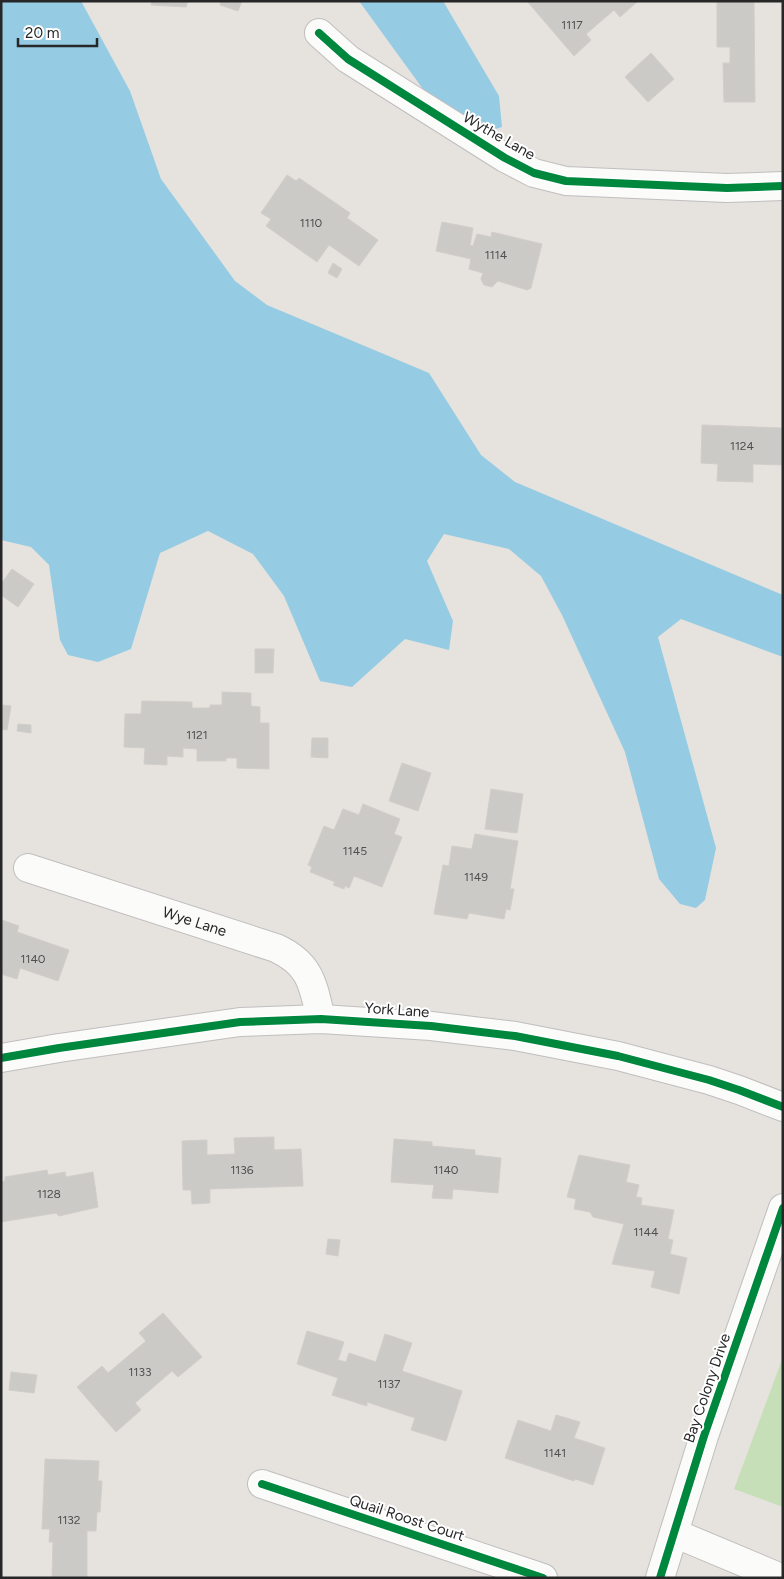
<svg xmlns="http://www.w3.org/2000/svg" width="784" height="1579" viewBox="0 0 784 1579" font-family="Figtree,sans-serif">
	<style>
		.green { fill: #c7dfb8 }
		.water { fill: #95cce3 }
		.building { fill: #cccac7; stroke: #d1ceca }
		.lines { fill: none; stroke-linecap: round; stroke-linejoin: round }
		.minor-casing { stroke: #c0bebf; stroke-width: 30 }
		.tertiary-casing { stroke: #c0bebf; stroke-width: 30 }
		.minor { stroke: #fbfbfa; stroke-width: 28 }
		.tertiary { stroke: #fbfbfa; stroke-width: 28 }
		.cycleway-casing { stroke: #fff; stroke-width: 11 }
		.cycleway { stroke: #00873e; stroke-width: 8 }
		.labels { text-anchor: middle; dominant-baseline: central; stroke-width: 4; stroke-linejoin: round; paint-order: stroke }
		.number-label { font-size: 12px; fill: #515050 }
		.street-label { font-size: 15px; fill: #272727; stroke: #fff }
	</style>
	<rect width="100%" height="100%" fill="#e6e2de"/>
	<path class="green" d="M783,1357V1507L734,1489Z"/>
	<g class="water">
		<path d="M1,1H81L130,91L161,179L235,281L267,305L429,373L481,455L515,482L783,595V657L681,619L658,637L716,848L705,900L696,908L680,904L659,879L625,752L562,615L541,576L509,549L444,534L427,561L453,621L449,650L405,639L352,687L320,681L284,596L253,554L208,531L160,553L131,649L98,662L68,655L60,640L49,565L31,547L1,540Z"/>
		<path d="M359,1H443L499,96L502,127L483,133L436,107Z"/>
	</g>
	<g class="building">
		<path d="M152,1H188L186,7L151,5Z"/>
		<path d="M221,1H242L238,11L220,5Z"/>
		<path d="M527,1H638L620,17L614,10L586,34L591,40L574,56Z"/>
		<path d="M717,1H754L755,102H724L723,63H730V47H717Z"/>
		<path d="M651,53L674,79L648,102L625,77Z"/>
		<path d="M287,175L296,181L299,178L350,213L347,218L378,240L359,266L329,245L317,262L266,226L271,219L261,213Z"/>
		<path d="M442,222L473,228L470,245L473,246L477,234L491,237L492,232L542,244L531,288L527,290L498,281L492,287L484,285L481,279L483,273L469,269L471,259L436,251Z"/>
		<path d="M333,263L342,269L337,278L328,273Z"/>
		<path d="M702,425L783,428V465L753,464V482L717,481L718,464L701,463Z"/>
		<path d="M12,569L34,584L18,607L1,595V584Z"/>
		<path d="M255,649H274L273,673H255Z"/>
		<path d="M222,692L251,693V706L260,707V723H269V769L237,768V758H226V761H197V749L183,748V757L167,756V765L144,764L145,748L124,747L125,714H141L142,701L192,702V708H210V705H222Z"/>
		<path d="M1,705L11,706L7,730L1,729Z"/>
		<path d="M18,724L31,725V733L17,731Z"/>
		<path d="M312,738H328V758L311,757Z"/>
		<path d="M402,763L431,773L418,811L389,801Z"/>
		<path d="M491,789L523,794L517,833L485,829Z"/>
		<path d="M363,804L400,819L394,834L402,837L382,887L354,876L349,888L345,886L344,889L333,885L335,882L310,872L312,867L308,865L324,826L334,830L343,809L359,815Z"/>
		<path d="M475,834L518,841L510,889H514L510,910L506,909L504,919L469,913L467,919L434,914L443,865L449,866L452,846L472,849Z"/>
		<path d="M2,920L19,926L17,932L69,950L58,981L20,968L17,979L1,974Z"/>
		<path d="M274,1137V1150L301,1149L303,1186L210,1189V1203L192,1204L191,1190H183L182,1141L207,1140V1155L235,1154L234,1138Z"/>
		<path d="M394,1139L432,1142V1146L475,1150V1155L501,1158L498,1193L453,1189L452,1199L432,1198L434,1185L391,1182Z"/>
		<path d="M579,1155L630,1165L626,1182L639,1185L636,1197L642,1198L641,1205L674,1210L668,1239L673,1240L670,1254L687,1258L679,1294L651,1287L655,1271L612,1264L624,1224L593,1217L590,1212L574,1209L576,1199L567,1197Z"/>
		<path d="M47,1170L48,1175L65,1172L66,1177L93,1172L98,1207L59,1216L56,1213L1,1222V1182L5,1181V1177Z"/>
		<path d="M328,1239L340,1240L338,1256L326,1254Z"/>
		<path d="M163,1313L202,1357L178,1377L172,1371L135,1403L141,1410L116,1432L77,1387L102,1366L108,1373L146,1341L139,1333Z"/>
		<path d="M307,1331L344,1342L338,1360L346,1362L349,1353L376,1362L385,1334L412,1343L402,1371L462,1391L446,1441L411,1430L415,1418L367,1402V1406L332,1395L338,1378L297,1364Z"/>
		<path d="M11,1372L37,1375L34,1393L9,1390Z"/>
		<path d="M556,1415L580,1422L574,1438L605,1448L593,1485L575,1479L574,1481L505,1458L518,1420L551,1431Z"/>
		<path d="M45,1459L99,1461L98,1481H102L100,1512H97L96,1531H87V1578H52L53,1542H49L50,1529H42Z"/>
	</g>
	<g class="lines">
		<g class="minor-casing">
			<g id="minor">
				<path d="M319,33L348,59L505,158L534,173L566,181L727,188L783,186"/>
				<path id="s1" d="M28,868L276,948C311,964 313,985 321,1019"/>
				<path d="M262,1484L543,1578"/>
				<path d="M674,1533L774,1575L777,1578"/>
				<path d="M660,1578L704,1436L783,1208"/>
			</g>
		</g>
		<g class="tertiary-casing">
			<path id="tertiary" d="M1,1058L59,1048L240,1022L321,1019L431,1026L515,1036L618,1056L709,1080L739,1090L783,1107"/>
		</g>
		<use href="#minor" class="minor"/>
		<use href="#tertiary" class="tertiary"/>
		<g class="cycleway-casing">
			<g id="cycleway">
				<path d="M319,33L348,59L505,158L534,173L566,181L727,188L783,186"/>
				<path d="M1,1058L59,1048L240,1022L321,1019L431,1026L515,1036L618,1056L709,1080L739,1090L783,1107"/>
				<path d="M262,1484L543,1578"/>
				<path d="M660,1578L704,1436L783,1208"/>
			</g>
		</g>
		<use href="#cycleway" class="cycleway"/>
	</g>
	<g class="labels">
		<g class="number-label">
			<text x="572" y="25">1117</text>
			<text x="311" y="223">1110</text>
			<text x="496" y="255">1114</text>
			<text x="742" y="446">1124</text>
			<text x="197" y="735">1121</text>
			<text x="355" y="851">1145</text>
			<text x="476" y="877">1149</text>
			<text x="33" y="959">1140</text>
			<text x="242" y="1170">1136</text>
			<text x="446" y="1170">1140</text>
			<text x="49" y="1194">1128</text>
			<text x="646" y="1232">1144</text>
			<text x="140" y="1372">1133</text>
			<text x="389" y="1384">1137</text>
			<text x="555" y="1453">1141</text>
			<text x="69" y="1520">1132</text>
		</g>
		<g class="street-label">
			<text transform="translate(499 136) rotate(30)">Wythe Lane</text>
			<text stroke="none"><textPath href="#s1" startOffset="175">Wye Lane</textPath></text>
			<text transform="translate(397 1010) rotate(4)">York Lane</text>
			<text transform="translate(707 1388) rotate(-71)">Bay Colony Drive</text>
			<text transform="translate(407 1518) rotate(18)">Quail Roost Court</text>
		</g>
	</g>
	<rect width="784" height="1579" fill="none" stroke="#272727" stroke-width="5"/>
	<path d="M18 38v8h79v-8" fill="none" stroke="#272727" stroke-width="2.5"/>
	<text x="25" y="38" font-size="15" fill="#272727" stroke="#ffffff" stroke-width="4" paint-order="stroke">20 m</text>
</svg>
